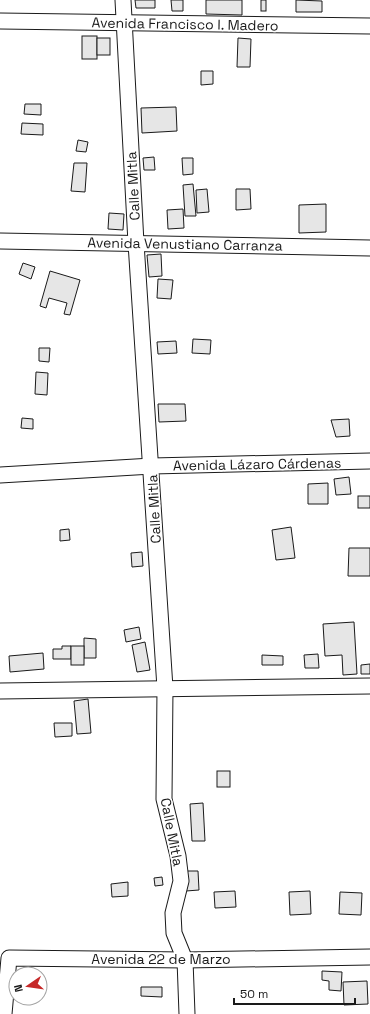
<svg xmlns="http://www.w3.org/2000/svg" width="370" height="1014" viewBox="0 0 370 1014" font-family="'Space Grotesk',sans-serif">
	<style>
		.building { fill: #e6e6e6; stroke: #1a1a1a }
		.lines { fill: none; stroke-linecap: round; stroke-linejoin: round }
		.street-casing { stroke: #1a1a1a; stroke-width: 17 }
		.street { stroke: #fff; stroke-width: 15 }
		.labels { text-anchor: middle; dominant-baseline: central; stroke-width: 3; stroke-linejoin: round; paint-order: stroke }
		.street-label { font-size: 14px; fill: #1a1a1a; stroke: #fff }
	</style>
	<rect width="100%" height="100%" fill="#fff"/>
	<g class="building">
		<path d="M135,0H155V8H136Z"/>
		<path d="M171,0H183V11H172Z"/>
		<path d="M206,0H242V15L206,14Z"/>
		<rect x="261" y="0" width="5" height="11"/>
		<path d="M296,0L322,1V12H296Z"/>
		<rect x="82" y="36" width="15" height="23"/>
		<rect x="97" y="38" width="13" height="17"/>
		<path d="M238,38L251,39L250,67H237Z"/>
		<path d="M201,71H213V84L201,85Z"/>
		<path d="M25,104H41V115L24,114Z"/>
		<path d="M176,107L177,131L142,133L141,108Z"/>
		<path d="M22,123L43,124V135L21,134Z"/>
		<path d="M78,140L88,142L86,152L76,151Z"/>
		<path d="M154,157L155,170H144L143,158Z"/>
		<path d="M182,158H193V174L183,175Z"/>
		<path d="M74,163H87L85,192L71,191Z"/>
		<path d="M193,184L196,216H185L183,185Z"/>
		<path d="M207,189L209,212L197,213L196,190Z"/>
		<path d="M236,189H250L251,209L236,210Z"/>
		<path d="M326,204V232L299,233V205Z"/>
		<path d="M183,209L184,228L168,229L167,210Z"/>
		<path d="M109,213L124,214L123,230L108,229Z"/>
		<path d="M161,254L162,276L149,277L147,255Z"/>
		<path d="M23,263L35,267L31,279L19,274Z"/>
		<path d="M50,271L80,280L70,315L64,314L67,303L49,298L46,308L40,306Z"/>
		<path d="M158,279L173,280L171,299L157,298Z"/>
		<path d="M193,339L211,340L210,354L192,353Z"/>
		<path d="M176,341L177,353L158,354L157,342Z"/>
		<path d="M39,348H50L49,362L39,361Z"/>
		<path d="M36,372L48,373L47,395L35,394Z"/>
		<path d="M158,404H185L186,421L159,422Z"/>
		<path d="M22,418L33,419V429L21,428Z"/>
		<path d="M349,419L350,436L336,437L331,420Z"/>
		<path d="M349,477L351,494L336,495L334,479Z"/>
		<path d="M328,483V504H308V484Z"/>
		<rect x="358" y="496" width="12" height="12"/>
		<path d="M291,527L295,558L276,560L272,530Z"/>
		<path d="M69,529L70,540L60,541V530Z"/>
		<path d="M349,548H370V576H348Z"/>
		<path d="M142,552L143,566L132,567L131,553Z"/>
		<path d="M354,622L357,674L343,675L342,655L325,656L323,624Z"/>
		<path d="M139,627L141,639L126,642L124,630Z"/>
		<path d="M84,638L96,639V658H84Z"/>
		<path d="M145,642L150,670L137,672L132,645Z"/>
		<path d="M62,646H71V659H53V649H62Z"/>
		<rect x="71" y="646" width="13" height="19"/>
		<path d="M43,653L44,669L10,672L9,656Z"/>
		<path d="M318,654L319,668H305L304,655Z"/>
		<path d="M262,655L283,656V665H262Z"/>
		<path d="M370,664V674H361V665Z"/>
		<path d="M88,699L91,733L77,734L74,701Z"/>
		<path d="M54,723H72V736L55,737Z"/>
		<rect x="217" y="771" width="13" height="16"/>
		<path d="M203,803L205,841H192L190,804Z"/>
		<path d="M185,871H198L199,890L186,891Z"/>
		<path d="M162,877L163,885L155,886L154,878Z"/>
		<path d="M128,882V896L112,897L111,884Z"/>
		<path d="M235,891L236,907L215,908L214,892Z"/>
		<path d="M310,891L311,914L290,915L289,892Z"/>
		<path d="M340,892L362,893L361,915L339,914Z"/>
		<path d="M322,971L342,972L341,991L329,990V981L322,980Z"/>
		<path d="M367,981L368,1004L344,1005L343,982Z"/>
		<path d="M141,987H162V997L141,996Z"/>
	</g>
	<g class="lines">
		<g class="street-casing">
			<g id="street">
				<path d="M123,0L136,243L165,688L164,799L178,856L181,881L173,913L174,933L185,960L187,1014"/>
				<path d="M0,21L370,26"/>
				<path d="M0,241L370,248"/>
				<path d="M0,475L152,466L370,461"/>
				<path d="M0,691L370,686"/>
				<path d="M4,1014L9,958L185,960L370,957"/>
			</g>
		</g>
		<use href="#street" class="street"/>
	</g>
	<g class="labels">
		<g class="street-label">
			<text transform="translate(185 24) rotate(1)">Avenida Francisco I. Madero</text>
			<text transform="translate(133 186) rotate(-93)">Calle Mitla</text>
			<text transform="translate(185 244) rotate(1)">Avenida Venustiano Carranza</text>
			<text transform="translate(257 464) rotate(-1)">Avenida Lázaro Cárdenas</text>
			<text transform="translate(154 509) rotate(-93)">Calle Mitla</text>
			<text transform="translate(172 832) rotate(79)">Calle Mitla</text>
			<text x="161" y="959">Avenida 22 de Marzo</text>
		</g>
	</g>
	<g transform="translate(28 986) rotate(257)"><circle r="19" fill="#ffffff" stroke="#a3a3a3"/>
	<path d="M0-3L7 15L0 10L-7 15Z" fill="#c62828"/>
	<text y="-6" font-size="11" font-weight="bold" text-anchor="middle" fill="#1a1a1a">N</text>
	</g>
	<path d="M234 998v6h121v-6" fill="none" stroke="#1a1a1a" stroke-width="2"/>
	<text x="240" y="998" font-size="12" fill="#1a1a1a" stroke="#ffffff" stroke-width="3" paint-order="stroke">50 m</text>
</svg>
